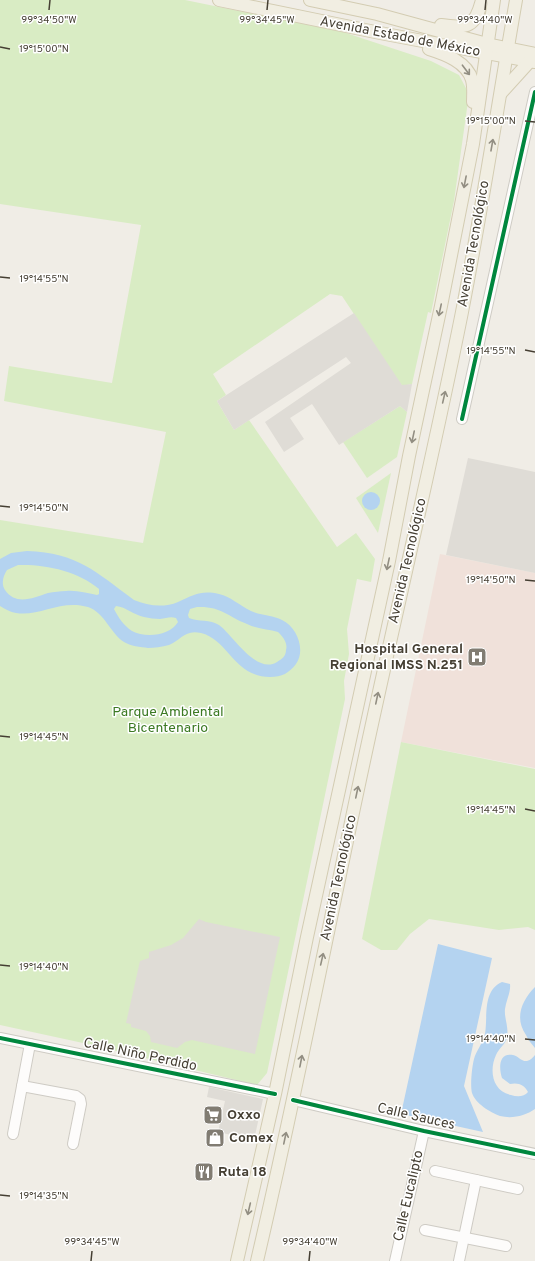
<svg xmlns="http://www.w3.org/2000/svg" width="535" height="1261" viewBox="0 0 535 1261" font-family="Overpass,sans-serif">
	<style>
		.medical { fill: #f0e1da }
		.green { fill: #d9ecc4 }
		.parking { fill: #dfdcd6 }
		.water { fill: #b4d3f0; fill-rule: evenodd }
		.lines { fill: none; stroke-linecap: round; stroke-linejoin: round }
		.minor-casing { stroke: #cecbc4; stroke-width: 12 }
		.major-casing { stroke: #d3ccb2; stroke-width: 14 }
		.minor { stroke: #fdfcfb; stroke-width: 10 }
		.major { stroke: #f1eee2; stroke-width: 12 }
		.cycleway-casing { stroke: #fff; stroke-width: 6 }
		.cycleway { stroke: #00873e; stroke-width: 4 }
		.oneway { stroke: #928e82 }
		.ticks { fill: none; stroke: #453f33; stroke-width: 1.5 }
		.labels { text-anchor: middle; dominant-baseline: central; stroke-width: 3; stroke-linejoin: round; paint-order: stroke }
		.street-label { font-size: 14px; fill: #453f33; stroke: #fff }
		.poi-label { font-size: 14px; font-weight: bold; fill: #453f33; stroke: #fff; text-anchor: start }
		.park-label { font-size: 14px; fill: #3c7a23; stroke: #fff }
		.ticks-label { font-size: 10px; text-anchor: middle; fill: #453f33; stroke: #fff; stroke-width: 3; stroke-linejoin: round; paint-order: stroke }
	</style>
	<rect width="100%" height="100%" fill="#f0ede6"/>
	<path class="medical" d="M440,554L535,573V768L401,742Z"/>
	<g class="green">
		<path d="M0,0H185L343,32L431,61L459,75L469,94L454,201L431,313L428,312L412,384L402,386L342,296L330,294L213,374L226,395L217,401L234,430L249,420L337,547L356,533L375,559L371,582L357,579L347,629L349,654L344,681L345,699L267,1073L257,1085L83,1043L0,1025V520L143,543L166,432L4,401L9,366L112,383L141,225L0,204Z"/>
		<path d="M400,406L407,412L397,457L367,478L343,442Z"/>
		<path d="M391,473L378,533L356,498Z"/>
		<path d="M401,742L535,769V930L528,927L499,930L429,919L410,934L397,950H381L362,939Z"/>
	</g>
	<g class="parking">
		<path d="M354,313L402,385L412,384L407,412L400,406L339,445L312,404L290,418L304,439L284,452L265,422L351,363L346,357L234,430L217,401Z"/>
		<path d="M468,458L535,472V573L446,555Z"/>
		<path d="M199,919L206,922L280,937L255,1054L192,1040L185,1042L177,1048L151,1042L150,1036L146,1031L131,1027V1024L126,1023L140,961L149,958V952L171,945L183,938Z"/>
		<path d="M209,1087L263,1099L254,1140L218,1132L225,1101L207,1097Z"/>
	</g>
	<g class="water">
		<circle cx="371" cy="501" r="9"/>
		<path d="M27,551C78,553 96,572 134,600C148,606 164,608 178,602C194,595 201,590 219,594C231,597 239,605 251,611C262,616 273,615 282,620C297,627 306,650 296,664C289,673 282,677 270,677C234,677 229,640 201,633C185,629 181,640 169,645C162,647 154,648 148,648C141,647 130,646 124,642C110,633 105,613 88,607C61,599 39,617 16,613C10,612 5,609 0,606V559L11,553ZM18,565C45,564 78,571 99,589V594L97,595C86,593 77,590 66,591C60,591 54,592 48,593C33,598 16,606 5,590C1,584 3,576 7,570ZM116,606C126,607 134,615 144,617C149,618 155,619 160,619C166,618 171,616 176,618L178,622C170,636 145,638 132,631C124,626 118,617 114,609ZM197,607C221,606 227,616 247,624C257,629 268,629 278,632C283,637 288,643 286,650C286,656 282,659 277,662C256,675 233,635 219,625C210,619 199,622 189,618L188,615L190,609Z"/>
		<path d="M438,944L492,958L464,1086L483,1132L401,1114Z"/>
		<path d="M502,982L510,984C511,992 506,1001 505,1009C504,1018 509,1027 507,1037C506,1044 499,1048 496,1055C489,1070 492,1091 511,1095C517,1097 524,1097 528,1092C525,1085 518,1082 510,1084L502,1078C499,1069 498,1052 513,1055C518,1056 522,1062 527,1061C531,1060 533,1057 535,1055V1109C525,1116 512,1119 500,1116C491,1113 475,1103 472,1093C470,1085 472,1067 474,1059C476,1051 483,1043 485,1034C488,1016 482,991 502,982Z"/>
		<path d="M535,987V1048C532,1044 528,1040 526,1035C514,1018 522,1000 535,987Z"/>
	</g>
	<g class="lines">
		<g class="minor-casing">
			<g id="minor">
				<path d="M462,419L535,92"/>
				<path d="M0,1038L275,1094"/>
				<path d="M22,1086L76,1096L80,1099L81,1104L73,1144"/>
				<path d="M293,1100L424,1131L535,1154"/>
				<path d="M13,1134L30,1044"/>
				<path d="M435,1171L518,1189"/>
				<path d="M425,1230L506,1246"/>
				<path d="M395,1261L424,1131"/>
				<path d="M459,1261L476,1180"/>
			</g>
		</g>
		<g class="major-casing">
			<g id="major">
				<path d="M219,0L380,33L535,62"/>
				<path d="M310,0L377,14L487,44L535,54"/>
				<path d="M441,25C468,29 475,27 482,0"/>
				<path d="M429,49C445,54 467,62 472,80C474,87 473,95 473,102"/>
				<path d="M501,93L530,61"/>
				<path d="M237,1261L275,1094L307,937L389,561L409,456L441,306L473,144L494,0"/>
				<path d="M257,1261C296,1095 328,928 364,761C396,611 432,463 462,312C482,209 498,104 516,0"/>
			</g>
		</g>
		<use href="#minor" class="minor"/>
		<use href="#major" class="major"/>
		<g class="cycleway-casing">
			<g id="cycleway">
				<path d="M462,419L535,92"/>
				<path d="M0,1038L275,1094"/>
				<path d="M293,1100L424,1131L535,1154"/>
			</g>
		</g>
		<use href="#cycleway" class="cycleway"/>
	</g>
	<defs><path id="oneway-shaft" d="M-6 0H5M1.5-3L5.5 0L1.5 3" fill="none" stroke-width="1.6" stroke-linecap="round" stroke-linejoin="round"/></defs>
	<g class="oneway">
		<use href="#oneway-shaft" transform="translate(466 70) rotate(53)"/>
		<use href="#oneway-shaft" transform="translate(492 145) rotate(-80)"/>
		<use href="#oneway-shaft" transform="translate(465 182) rotate(101)"/>
		<use href="#oneway-shaft" transform="translate(440 310) rotate(102)"/>
		<use href="#oneway-shaft" transform="translate(444 397) rotate(-77)"/>
		<use href="#oneway-shaft" transform="translate(413 437) rotate(102)"/>
		<use href="#oneway-shaft" transform="translate(388 564) rotate(102)"/>
		<use href="#oneway-shaft" transform="translate(377 698) rotate(-78)"/>
		<use href="#oneway-shaft" transform="translate(357 792) rotate(-78)"/>
		<use href="#oneway-shaft" transform="translate(322 959) rotate(-77)"/>
		<use href="#oneway-shaft" transform="translate(301 1061) rotate(-79)"/>
		<use href="#oneway-shaft" transform="translate(285 1138) rotate(-78)"/>
		<use href="#oneway-shaft" transform="translate(249 1209) rotate(103)"/>
	</g>
	<path class="ticks" d="M49,10L50,0M267,10L268,0M485,10L486,0M0,47L10,49M525,121L535,122M0,277L10,278M525,350L535,352M0,506L10,507M525,580L535,581M0,736L10,737M525,809L535,811M0,965L10,966M525,1039L535,1040M0,1195L10,1196M91,1261L92,1251M309,1261L310,1251"/>
	<defs>
		<g id="hospital-square" transform="scale(1)"><rect x="-9" y="-9" width="18" height="18" rx="4" fill="#817c72" stroke="#fff"/><path d="M-5-5h3v3.5h4V-5h3V5h-3V1.5h-4V5h-3Z" fill="#fff"/></g>
		<g id="supermarket-square" transform="scale(1)"><rect x="-9" y="-9" width="18" height="18" rx="4" fill="#817c72" stroke="#fff"/><path d="M-6-5.5h2.5l.6 2H6L4.5 2H-2.5L-4.4-4H-6ZM-1.5 3.2a1.3 1.3 0 1 0 .1 0ZM3 3.2a1.3 1.3 0 1 0 .1 0Z" fill="#fff"/></g>
		<g id="shop-square" transform="scale(1)"><rect x="-9" y="-9" width="18" height="18" rx="4" fill="#817c72" stroke="#fff"/><path d="M-5-2.5h2.3a2.7 3.5 0 0 1 5.4 0H5L5.5 6h-11ZM-1.5-2.5h3a1.5 2.3 0 0 0-3 0Z" fill="#fff"/></g>
		<g id="restaurant-square" transform="scale(1)"><rect x="-9" y="-9" width="18" height="18" rx="4" fill="#817c72" stroke="#fff"/><path d="M-5-6h1v4h1v-4h1v4h1v-4h1v5L-1.5 .5V6h-2V.5L-5-1ZM5-6V6H3V1.5H1.5Q1.5-4 5-6Z" fill="#fff"/></g>
	</defs>
	<g fill-rule="evenodd">
		<use href="#hospital-square" x="477" y="657"/>
		<use href="#supermarket-square" x="213" y="1115"/>
		<use href="#shop-square" x="215" y="1138"/>
		<use href="#restaurant-square" x="204" y="1172"/>
	</g>
	<g class="labels">
		<g class="street-label">
			<text transform="translate(400 37) rotate(11)">Avenida Estado de México</text>
			<text transform="translate(474 244) rotate(-80)">Avenida Tecnológico</text>
			<text transform="translate(408 561) rotate(-77)">Avenida Tecnológico</text>
			<text transform="translate(339 878) rotate(-78)">Avenida Tecnológico</text>
			<text transform="translate(140 1055) rotate(12)">Calle Niño Perdido</text>
			<text transform="translate(416 1117) rotate(13)">Calle Sauces</text>
			<text transform="translate(409 1196) rotate(-77)">Calle Eucalipto</text>
		</g>
		<g class="poi-label">
			<text x="463" y="649" text-anchor="end">Hospital General<tspan x="463" dy="16">Regional IMSS N.251</tspan></text>
			<text x="227" y="1115">Oxxo</text>
			<text x="229" y="1138">Comex</text>
			<text x="218" y="1172">Ruta 18</text>
		</g>
		<g class="park-label">
			<text x="168" y="712">Parque Ambiental<tspan x="168" dy="16">Bicentenario</tspan></text>
		</g>
	</g>
	<g class="ticks-label">
		<text x="49" y="23">99°34'50"W</text>
		<text x="267" y="23">99°34'45"W</text>
		<text x="485" y="23">99°34'40"W</text>
		<text x="44" y="52">19°15'00"N</text>
		<text x="491" y="124">19°15'00"N</text>
		<text x="44" y="282">19°14'55"N</text>
		<text x="491" y="354">19°14'55"N</text>
		<text x="44" y="511">19°14'50"N</text>
		<text x="491" y="583">19°14'50"N</text>
		<text x="44" y="740">19°14'45"N</text>
		<text x="491" y="813">19°14'45"N</text>
		<text x="44" y="970">19°14'40"N</text>
		<text x="491" y="1042">19°14'40"N</text>
		<text x="44" y="1199">19°14'35"N</text>
		<text x="92" y="1245">99°34'45"W</text>
		<text x="310" y="1245">99°34'40"W</text>
	</g>
</svg>
